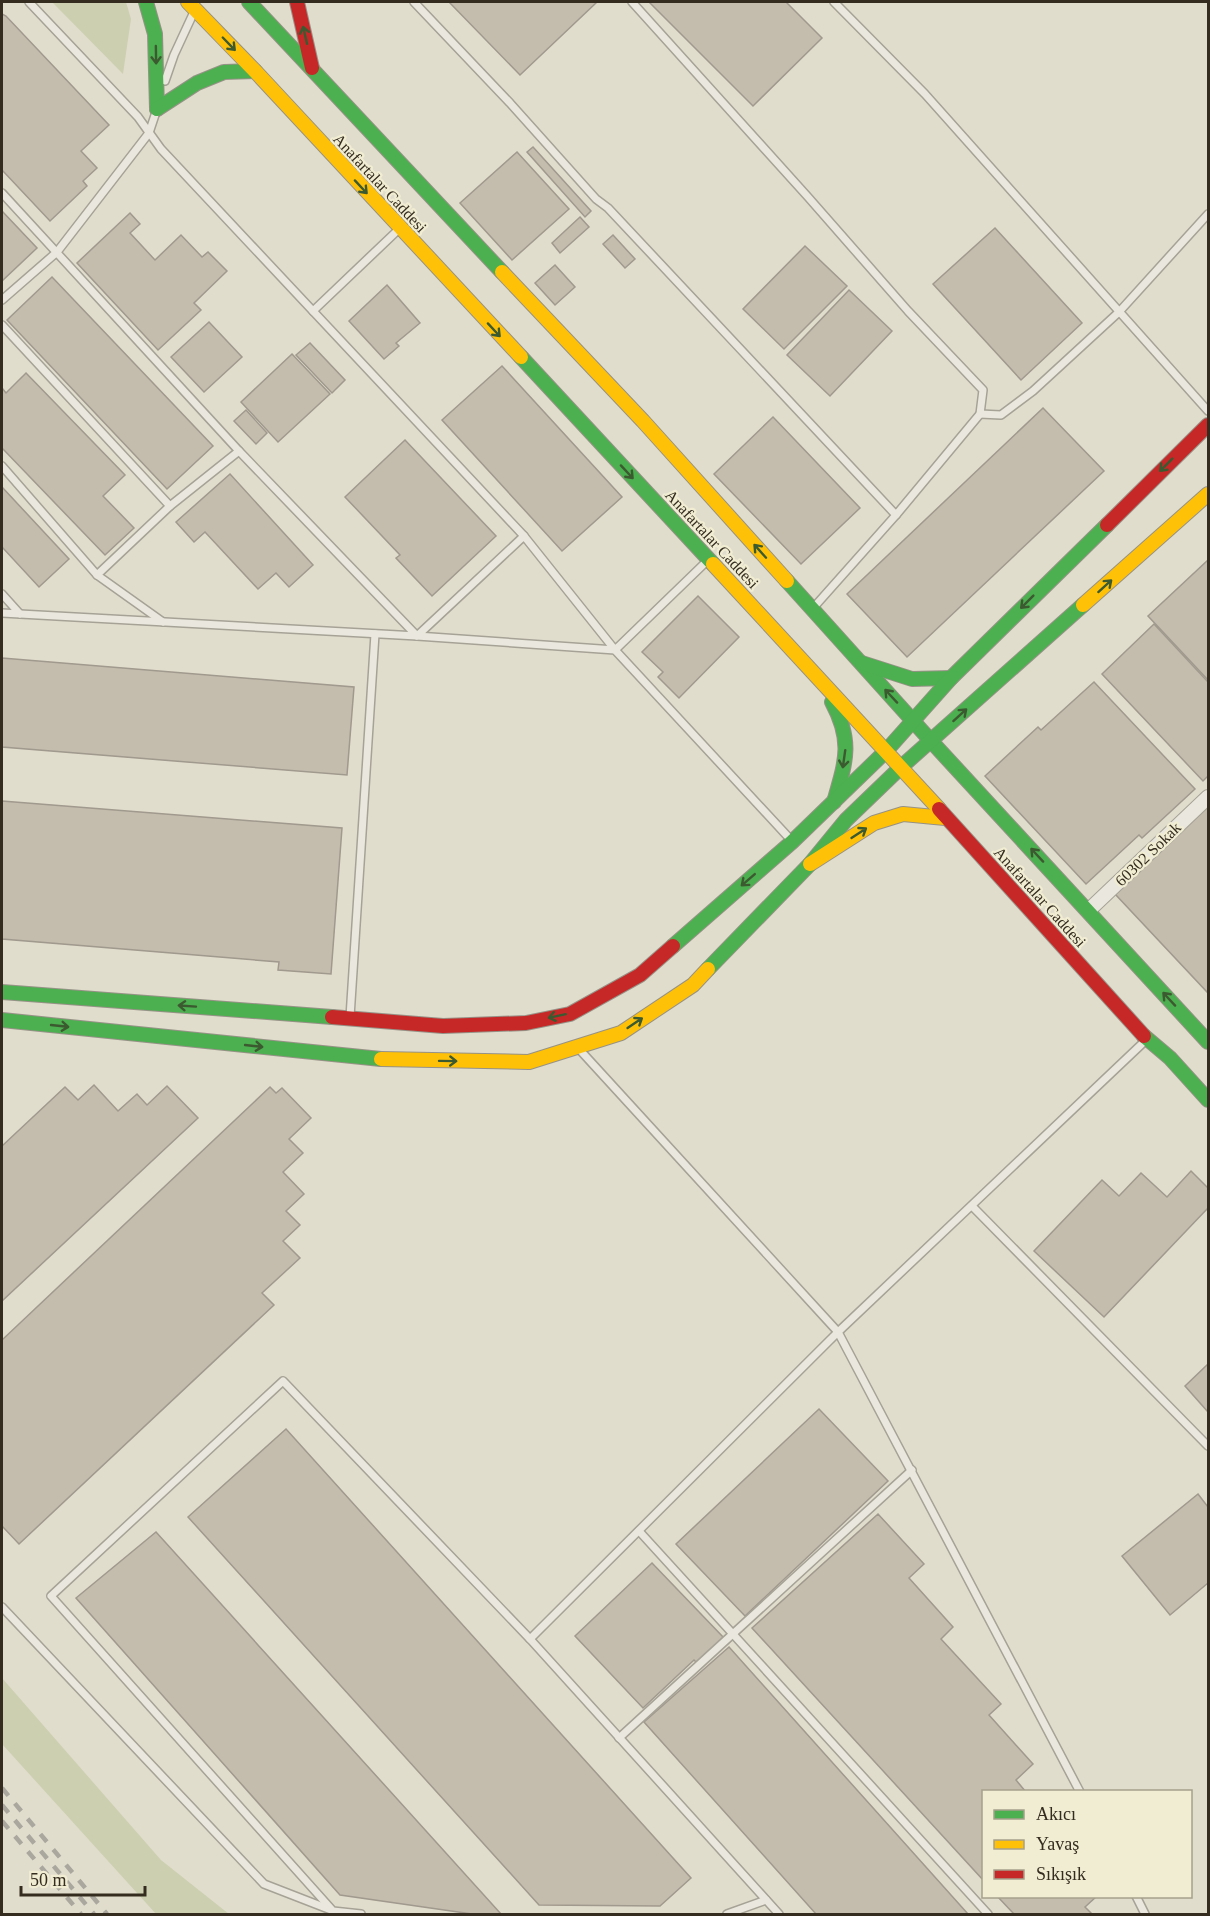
<svg xmlns="http://www.w3.org/2000/svg" width="1210" height="1916" viewBox="0 0 1210 1916" font-family="'Times New Roman',serif">
	<style>
		.green { fill: #ccd0b1 }
		.building { fill: #c4bdae; stroke: #a0998d; stroke-width: 1.5 }
		.lines { fill: none; stroke-linecap: round; stroke-linejoin: round }
		.lane-casing { stroke: #a6a296; stroke-width: 10 }
		.street-casing { stroke: #a6a296; stroke-width: 16 }
		.fast-casing { stroke: #969286; stroke-width: 16 }
		.slow-casing { stroke: #969286; stroke-width: 16 }
		.jam-casing { stroke: #969286; stroke-width: 16 }
		.lane { stroke: #eae8de; stroke-width: 7 }
		.street { stroke: #eae8de; stroke-width: 14 }
		.fast { stroke: #4caf50; stroke-width: 14 }
		.slow { stroke: #ffc107; stroke-width: 14 }
		.jam { stroke: #c62828; stroke-width: 14 }
		.rail { stroke: #a9a79e; stroke-width: 4.5; stroke-dasharray: 10 10; stroke-linecap: butt }
		.oneway { stroke: #3c5a30 }
		.labels { text-anchor: middle; dominant-baseline: central; stroke-width: 4.5; stroke-linejoin: round; paint-order: stroke }
		.street-label { font-size: 16px; fill: #342c1f; stroke: #f1edd3 }
	</style>
	<rect width="100%" height="100%" fill="#e1ddcd"/>
	<g class="green">
		<path d="M52,2H126L131,19L123,74Z"/>
		<path d="M2,1678L161,1860L229,1914H156L2,1744Z"/>
	</g>
	<g class="building">
		<path d="M449,2H597L520,75Z"/>
		<path d="M649,2H786L822,38L753,106Z"/>
		<path d="M2,14L6,16L109,125L81,151L97,168L83,181L87,186L50,221L2,170Z"/>
		<path d="M533,147L591,211L585,217L527,152Z"/>
		<path d="M517,152L569,209L512,260L460,203Z"/>
		<path d="M2,211L37,248L2,281Z"/>
		<path d="M130,213L140,224L130,233L155,260L181,235L202,257L208,252L227,271L194,303L201,310L158,350L77,263Z"/>
		<path d="M580,217L589,227L560,253L552,243Z"/>
		<path d="M995,228L1082,323L1021,380L933,284Z"/>
		<path d="M613,235L635,259L625,268L603,244Z"/>
		<path d="M805,246L847,286L784,349L743,309Z"/>
		<path d="M555,265L575,287L555,305L535,283Z"/>
		<path d="M52,277L213,446L167,489L7,320Z"/>
		<path d="M387,285L420,323L396,343L399,346L384,359L349,321Z"/>
		<path d="M849,290L892,331L830,396L787,355Z"/>
		<path d="M209,322L242,357L204,392L171,357Z"/>
		<path d="M310,343L345,380L332,393L296,355Z"/>
		<path d="M292,354L330,394L278,442L241,402Z"/>
		<path d="M502,366L622,497L562,551L442,420Z"/>
		<path d="M26,373L125,475L103,496L134,528L105,555L2,448V388L6,393Z"/>
		<path d="M1043,408L1104,471L907,657L847,594Z"/>
		<path d="M246,410L267,433L256,444L234,421Z"/>
		<path d="M773,417L860,508L801,564L714,474Z"/>
		<path d="M405,440L496,536L432,596L396,558L400,555L345,497Z"/>
		<path d="M230,474L313,565L289,587L276,573L258,589L205,532L194,542L176,522Z"/>
		<path d="M2,487L69,559L39,587L2,547Z"/>
		<path d="M1208,560V680L1148,616Z"/>
		<path d="M698,596L739,637L679,698L658,677L663,672L642,652Z"/>
		<path d="M1154,624L1208,682V776L1203,781L1102,674Z"/>
		<path d="M2,658L354,687L347,775L2,747Z"/>
		<path d="M1094,682L1195,789L1142,838L1139,835L1086,884L985,776L1038,727L1041,730Z"/>
		<path d="M2,801L342,828L331,974L278,970L279,962L2,939Z"/>
		<path d="M1208,806V993L1115,894Z"/>
		<path d="M94,1085L118,1111L137,1094L147,1105L167,1086L198,1118L2,1301V1146L65,1087L78,1100Z"/>
		<path d="M270,1087L276,1093L282,1088L311,1118L289,1139L303,1153L283,1172L304,1194L286,1211L300,1225L283,1241L300,1258L262,1293L274,1305L19,1544L2,1526V1340Z"/>
		<path d="M1191,1171L1208,1188V1208L1104,1317L1034,1251L1102,1180L1119,1196L1141,1173L1167,1197Z"/>
		<path d="M1208,1364V1412L1185,1386Z"/>
		<path d="M819,1409L888,1481L745,1616L676,1544Z"/>
		<path d="M286,1429L691,1878L660,1906L539,1905L188,1517Z"/>
		<path d="M1198,1494L1208,1507V1583L1170,1615L1122,1556Z"/>
		<path d="M878,1514L924,1564L909,1578L953,1627L941,1639L1001,1704L989,1715L1033,1764L1016,1780L1026,1792H984V1881L752,1628Z"/>
		<path d="M156,1532L501,1914H472L340,1895L76,1598Z"/>
		<path d="M652,1563L724,1638L697,1663L694,1660L643,1708L575,1636Z"/>
		<path d="M729,1647L968,1914H816L644,1722Z"/>
		<path d="M997,1896H1097L1085,1907L1092,1914H1014Z"/>
	</g>
	<g class="lines">
		<g class="lane-casing">
			<g id="lane">
				<path d="M29,2L138,117L161,149L524,536"/>
				<path d="M414,2L510,103L596,199L608,208L896,515"/>
				<path d="M632,2L808,197L908,311L983,390L980,414L896,515L815,606"/>
				<path d="M834,2L925,94L1208,411"/>
				<path d="M165,81L174,55L193,14"/>
				<path d="M2,193L239,451L170,506"/>
				<path d="M2,300L57,252L149,133L156,112"/>
				<path d="M313,311L398,230"/>
				<path d="M2,325L170,506L97,575L2,466"/>
				<path d="M980,414L1001,415L1033,391L1119,312L1208,214"/>
				<path d="M239,451L417,636L524,536L615,650L706,562"/>
				<path d="M97,575L163,622"/>
				<path d="M2,594L20,614"/>
				<path d="M2,613L417,636L615,650L791,840"/>
				<path d="M350,1017L375,634"/>
				<path d="M579,1049L838,1332L1080,1792"/>
				<path d="M972,1206L1208,1446"/>
				<path d="M639,1531L988,1914"/>
				<path d="M2,1607L264,1884L331,1910"/>
				<path d="M530,1639L838,1332L1145,1041"/>
				<path d="M619,1738L912,1470"/>
				<path d="M1136,1896L1145,1914"/>
				<path d="M361,1914L333,1911L51,1596L283,1381L530,1639L779,1914"/>
				<path d="M727,1914L766,1900"/>
			</g>
		</g>
		<g class="street-casing">
			<path id="street" d="M1088,911L1208,797"/>
		</g>
		<g class="fast-casing">
			<g id="fast">
				<path d="M146,2L155,34L157,109"/>
				<path d="M249,2L502,272"/>
				<path d="M157,109L197,83L224,72L255,71"/>
				<path d="M521,357L713,564"/>
				<path d="M787,581L931,741L1208,1042"/>
				<path d="M862,663L912,679L951,678"/>
				<path d="M832,702C853,741 846,761 834,802"/>
				<path d="M673,946L792,842L886,751L951,678L1107,525"/>
				<path d="M708,969L810,864L846,820L900,768L1083,605"/>
				<path d="M2,992L332,1017"/>
				<path d="M2,1020L381,1059"/>
				<path d="M1144,1036L1170,1058L1208,1100"/>
			</g>
		</g>
		<g class="slow-casing">
			<g id="slow">
				<path d="M188,2L255,71L521,357"/>
				<path d="M502,272L643,421L787,581"/>
				<path d="M713,564L939,809"/>
				<path d="M1083,605L1208,494"/>
				<path d="M810,864L874,823L903,814L945,818"/>
				<path d="M381,1059L529,1062L621,1033L693,985L708,969"/>
			</g>
		</g>
		<g class="jam-casing">
			<g id="jam">
				<path d="M297,2L312,68"/>
				<path d="M1107,525L1208,425"/>
				<path d="M939,809L1144,1036"/>
				<path d="M332,1017L443,1026L526,1023L570,1014L640,975L673,946"/>
			</g>
		</g>
		<use href="#lane" class="lane"/>
		<use href="#street" class="street"/>
		<use href="#fast" class="fast"/>
		<use href="#slow" class="slow"/>
		<use href="#jam" class="jam"/>
		<g class="rail">
			<path d="M2,1788L107,1914"/>
			<path d="M2,1805L94,1914"/>
			<path d="M2,1821L81,1914"/>
		</g>
	</g>
	<defs><path id="oneway-shaft" d="M-6 0H5M1.5-3L5.5 0L1.5 3" fill="none" stroke-width="1.6" stroke-linecap="round" stroke-linejoin="round" transform="scale(1.5)"/></defs>
	<g class="oneway">
		<use href="#oneway-shaft" transform="translate(305 35) rotate(-103)"/>
		<use href="#oneway-shaft" transform="translate(229 44) rotate(46)"/>
		<use href="#oneway-shaft" transform="translate(156 55) rotate(89)"/>
		<use href="#oneway-shaft" transform="translate(361 187) rotate(47)"/>
		<use href="#oneway-shaft" transform="translate(494 330) rotate(47)"/>
		<use href="#oneway-shaft" transform="translate(1166 465) rotate(135)"/>
		<use href="#oneway-shaft" transform="translate(627 472) rotate(47)"/>
		<use href="#oneway-shaft" transform="translate(760 551) rotate(-132)"/>
		<use href="#oneway-shaft" transform="translate(1105 586) rotate(-42)"/>
		<use href="#oneway-shaft" transform="translate(1027 602) rotate(135)"/>
		<use href="#oneway-shaft" transform="translate(891 696) rotate(-133)"/>
		<use href="#oneway-shaft" transform="translate(960 715) rotate(-42)"/>
		<use href="#oneway-shaft" transform="translate(844 759) rotate(98)"/>
		<use href="#oneway-shaft" transform="translate(859 833) rotate(-33)"/>
		<use href="#oneway-shaft" transform="translate(1037 855) rotate(-133)"/>
		<use href="#oneway-shaft" transform="translate(748 880) rotate(139)"/>
		<use href="#oneway-shaft" transform="translate(1169 999) rotate(-133)"/>
		<use href="#oneway-shaft" transform="translate(187 1006) rotate(-176)"/>
		<use href="#oneway-shaft" transform="translate(557 1016) rotate(168)"/>
		<use href="#oneway-shaft" transform="translate(635 1023) rotate(-34)"/>
		<use href="#oneway-shaft" transform="translate(60 1026) rotate(6)"/>
		<use href="#oneway-shaft" transform="translate(254 1046) rotate(6)"/>
		<use href="#oneway-shaft" transform="translate(448 1061) rotate(1)"/>
	</g>
	<g class="labels">
		<g class="street-label">
			<text transform="translate(380 183) rotate(47)">Anafartalar Caddesi</text>
			<text transform="translate(712 539) rotate(47)">Anafartalar Caddesi</text>
			<text transform="translate(1148 854) rotate(-44)">60302 Sokak</text>
			<text transform="translate(1040 897) rotate(48)">Anafartalar Caddesi</text>
		</g>
	</g>
	<rect width="1210" height="1916" fill="none" stroke="#342c1f" stroke-width="6"/>
	<rect x="982" y="1790" width="210" height="108" fill="#f1edd3" stroke="#a5a08b" stroke-width="1.5"/>
	<rect x="994" y="1810" width="30" height="9" fill="#4caf50" stroke="#a5a08b" stroke-width="1.5"/>
	<text x="1036" y="1820" font-size="18" fill="#342c1f">Akıcı</text>
	<rect x="994" y="1840" width="30" height="9" fill="#ffc107" stroke="#a5a08b" stroke-width="1.5"/>
	<text x="1036" y="1850" font-size="18" fill="#342c1f">Yavaş</text>
	<rect x="994" y="1870" width="30" height="9" fill="#c62828" stroke="#a5a08b" stroke-width="1.5"/>
	<text x="1036" y="1880" font-size="18" fill="#342c1f">Sıkışık</text>
	<path d="M21 1886v9h124v-9" fill="none" stroke="#342c1f" stroke-width="3"/>
	<text x="30" y="1886" font-size="18" fill="#342c1f" stroke="#f1edd3" stroke-width="4.5" paint-order="stroke">50 m</text>
</svg>
